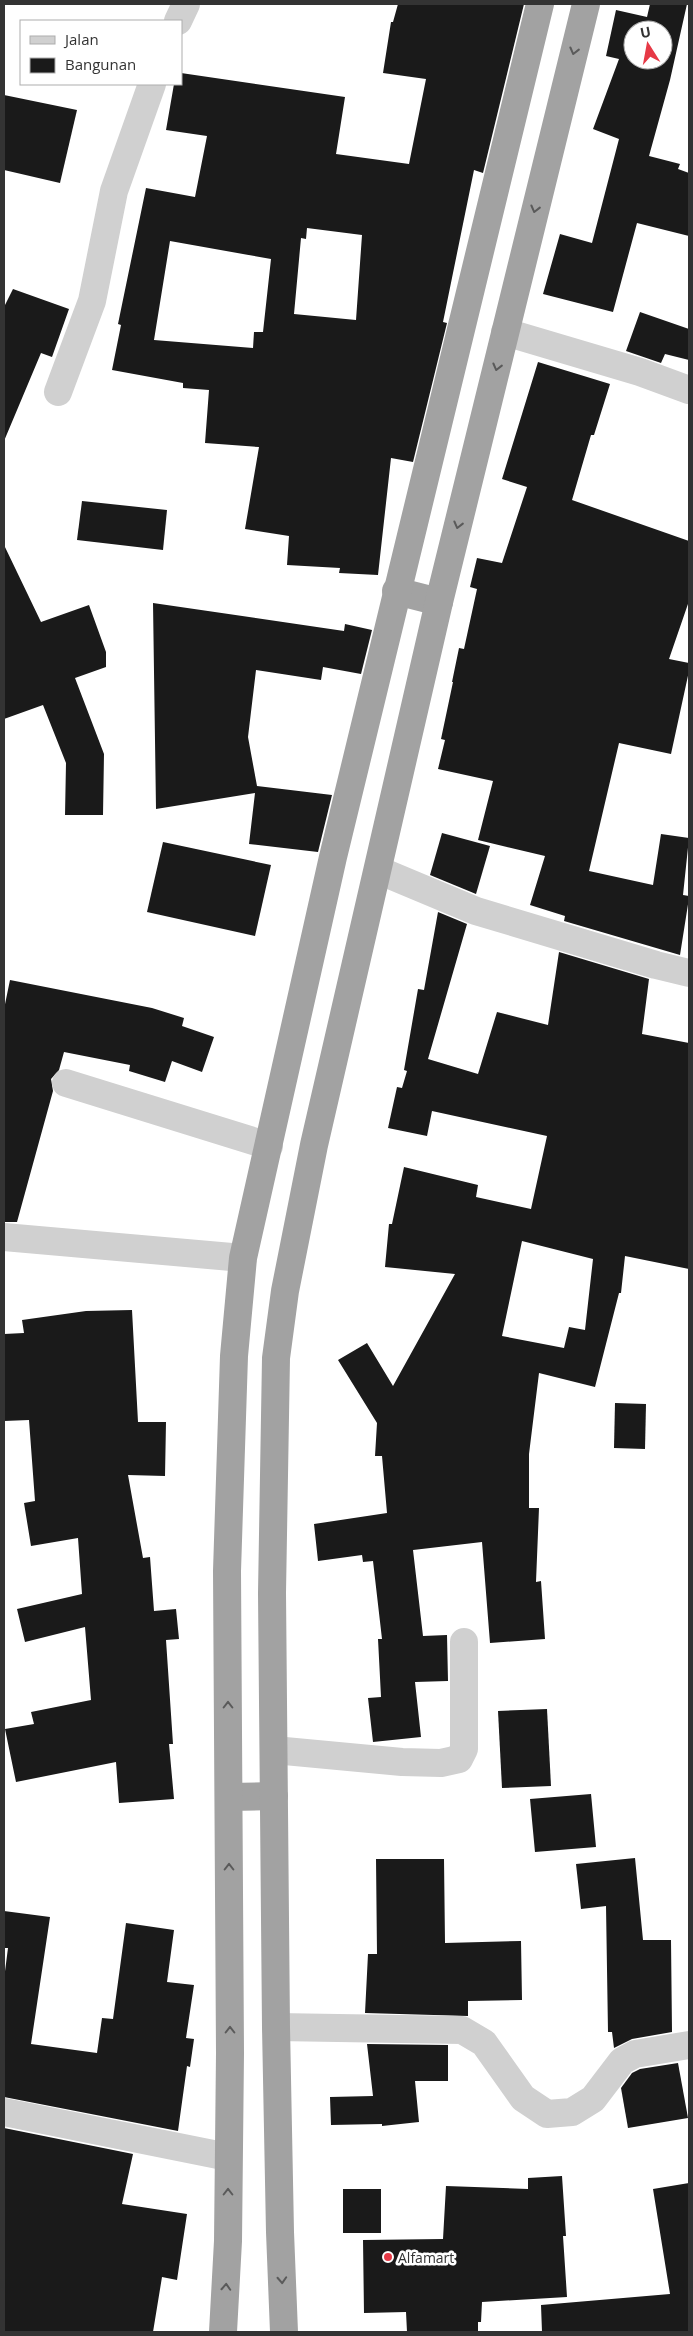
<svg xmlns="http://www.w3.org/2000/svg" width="693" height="2336" viewBox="0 0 693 2336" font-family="'Open Sans',sans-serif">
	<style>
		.building { fill: #1a1a1a; fill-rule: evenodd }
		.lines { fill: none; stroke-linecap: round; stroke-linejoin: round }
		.minor { stroke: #d0d0d0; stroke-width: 28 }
		.trunk { stroke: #a2a2a2; stroke-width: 28 }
		.oneway { stroke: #5a5a5a }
		.poi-dot { fill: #e63946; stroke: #fff; stroke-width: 2 }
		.labels { text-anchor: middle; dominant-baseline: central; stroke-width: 5; stroke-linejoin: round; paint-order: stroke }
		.poi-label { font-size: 14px; fill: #333; stroke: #fff; text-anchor: start }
	</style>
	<rect width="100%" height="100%" fill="#fff"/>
	<g class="building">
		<path d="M398,4H524L483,173L474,170L443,322L447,323L413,462L391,458L378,575L339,573L340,568L287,565L289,536L245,529L259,447L205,443L209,390L183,388V383L112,370L121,325L118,324L146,188L195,197L207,136L166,130L174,84H181V73L345,97L336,154L409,164L426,79L383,73L391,22H393ZM307,228L362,235L356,320L294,314L301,238L306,239ZM170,241L271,259L263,332H254L253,348L154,340Z"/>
		<path d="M650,4H687L670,80L649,156L680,164L678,169L689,173V236L637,223L613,312L543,294L560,234L592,243L619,139L593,129L619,59L606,56L616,10L647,17ZM633,30H663V60H633Z"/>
		<path d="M4,95L77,110L60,183L4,170Z"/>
		<path d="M13,289L69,309L52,357L41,353L4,441V307Z"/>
		<path d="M640,312L689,329V360L665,354L661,363L626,351Z"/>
		<path d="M538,362L610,384L594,435H591L572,500L689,541V601L669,659L689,663V671L671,754L619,743L589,871L653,885L661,834L689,838L683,895L689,896V898L680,955L564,921L565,916L530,905L545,856L478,840L493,781L438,769L445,740L441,739L453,682H452L459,648L464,649L477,589L470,587L477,558L502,563L527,487L502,479Z"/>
		<path d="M82,501L167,510L163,550L77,540Z"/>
		<path d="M4,545L41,622L89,605L106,652V667L75,678L104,754L103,815H65L66,763L43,705L4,719Z"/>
		<path d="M153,603L344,631L345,624L372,630L361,674L323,667L321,680L256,670L248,737L257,786L332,795L318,852L249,844L255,793L156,809Z"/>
		<path d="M442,833L490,846L476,894L430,875Z"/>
		<path d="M163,842L271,865L255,936L147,912Z"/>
		<path d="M438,912L467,924L428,1059L478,1074L497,1012L548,1025L559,952L649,979L642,1034L689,1043V1269L625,1256L621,1293H619L595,1387L539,1373L529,1454V1508H539L536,1582L541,1581L545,1639L490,1643L482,1542L413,1550L423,1636L447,1635L448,1681L415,1682L421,1737L373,1742L368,1698L381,1697L378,1639H382L373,1561L363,1562L362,1555L318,1561L314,1524L387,1513L382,1456H375L377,1423L338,1360L367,1343L393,1386L455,1274L385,1267L389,1224H392L404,1167L478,1185L476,1197L531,1209L547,1136L432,1111L427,1136L388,1128L397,1087L402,1088L407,1071L404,1070L418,989L424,990ZM522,1241L593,1259L585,1330L569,1327L564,1348L502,1336Z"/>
		<path d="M10,980L152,1008L184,1018L182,1026L214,1037L202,1072L172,1061L165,1082L129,1071L130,1065L64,1052L59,1070L51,1079L53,1091L17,1222H4V1009Z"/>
		<path d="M132,1310L138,1422H166L165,1476L128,1475L143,1558L150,1557L154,1611L176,1609L179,1639L166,1640L173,1744H169L174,1799L119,1803L116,1762L16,1782L5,1729L34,1724L31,1712L91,1700L85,1627L25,1642L17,1609L82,1594L78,1538L31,1546L24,1503L35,1501L29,1420L4,1421V1334L24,1333L22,1320L86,1311Z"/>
		<path d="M615,1403L646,1404L645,1449L614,1448Z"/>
		<path d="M547,1709L551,1786L502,1788L498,1711Z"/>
		<path d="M591,1794L596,1847L535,1852L530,1799Z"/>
		<path d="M635,1858L643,1940H671L672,2032L632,2039L614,2048L612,2032H608L606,1906L581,1909L576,1864Z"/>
		<path d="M376,1859H444L445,1943L521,1941L522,2000L468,2001V2016L365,2013L368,1954H377Z"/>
		<path d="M4,1911L50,1917L31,2044L97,2053L102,2018L113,2019L126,1923L174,1930L167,1982L194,1985L186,2038L194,2039L190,2067L187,2066L178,2131L4,2097V1979L8,1948H4Z"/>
		<path d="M367,2044L448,2045V2081H415L419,2122L382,2126V2124L331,2125L330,2097L373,2096Z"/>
		<path d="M678,2063L688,2118L628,2128L621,2088L632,2073L640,2069Z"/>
		<path d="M4,2128L133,2154L122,2204L187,2214L177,2280L162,2277L153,2332H4Z"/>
		<path d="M562,2176L566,2236H563L567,2297L482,2302L481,2322H478V2332H407L406,2312L364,2313L363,2240L443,2239L446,2186L528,2189V2178Z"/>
		<path d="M689,2183V2332H542L541,2305L670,2294L653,2189Z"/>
		<rect x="343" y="2189" width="38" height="44"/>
	</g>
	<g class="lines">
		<g class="minor">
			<path d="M178,21L186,4"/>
			<path d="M505,332L640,372L689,390"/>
			<path d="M58,392L92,301L114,191L152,84"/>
			<path d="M378,870L476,911L656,965L689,973"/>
			<path d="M66,1083L269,1146"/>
			<path d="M4,1237L243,1258"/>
			<path d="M274,1750L402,1762L441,1763L459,1759L464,1749V1642"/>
			<path d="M276,2027L462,2030L484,2043L523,2098L547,2114L572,2112L593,2099L622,2061L635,2054L689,2045"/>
			<path d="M4,2112L228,2157"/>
		</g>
		<g class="trunk">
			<path d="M396,591L439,602"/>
			<path d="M229,1797L274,1796"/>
			<path d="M223,2332L228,2241L230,2053L227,1571L234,1356L243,1258L333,857L540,4"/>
			<path d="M284,2332L280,2232L276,2027L272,1593L276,1358L285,1291L314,1145L439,602L586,4"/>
		</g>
	</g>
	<defs><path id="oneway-chevron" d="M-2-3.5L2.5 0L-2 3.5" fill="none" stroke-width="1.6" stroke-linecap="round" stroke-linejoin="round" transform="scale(1.25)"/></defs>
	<g class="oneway">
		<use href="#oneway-chevron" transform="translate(574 51) rotate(104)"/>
		<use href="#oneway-chevron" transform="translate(535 209) rotate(104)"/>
		<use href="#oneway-chevron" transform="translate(497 367) rotate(104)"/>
		<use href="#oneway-chevron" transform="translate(458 525) rotate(104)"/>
		<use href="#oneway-chevron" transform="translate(228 1705) rotate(-90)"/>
		<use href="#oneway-chevron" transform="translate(229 1867) rotate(-90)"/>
		<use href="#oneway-chevron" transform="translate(230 2030) rotate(-90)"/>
		<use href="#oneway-chevron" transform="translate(228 2192) rotate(-90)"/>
		<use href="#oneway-chevron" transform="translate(282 2280) rotate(87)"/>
		<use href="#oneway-chevron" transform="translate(226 2287) rotate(-87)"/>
	</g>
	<circle class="poi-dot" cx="388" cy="2257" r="5"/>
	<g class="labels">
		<g class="poi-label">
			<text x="398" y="2257">Alfamart</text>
		</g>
	</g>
	<rect width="693" height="2336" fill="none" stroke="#333333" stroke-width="10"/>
	<rect x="20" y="20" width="162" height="65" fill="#ffffff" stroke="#adadad"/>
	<rect x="30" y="36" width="25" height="8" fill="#d0d0d0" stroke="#adadad"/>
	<text x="65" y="45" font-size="15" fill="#333333">Jalan</text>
	<rect x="30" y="58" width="25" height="15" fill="#1a1a1a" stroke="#adadad"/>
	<text x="65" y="70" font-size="15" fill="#333333">Bangunan</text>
	<g transform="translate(648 45) rotate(349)"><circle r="24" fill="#ffffff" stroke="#adadad"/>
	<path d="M0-4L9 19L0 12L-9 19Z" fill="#e63946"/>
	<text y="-8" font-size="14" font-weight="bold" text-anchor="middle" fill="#333333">U</text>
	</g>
</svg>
